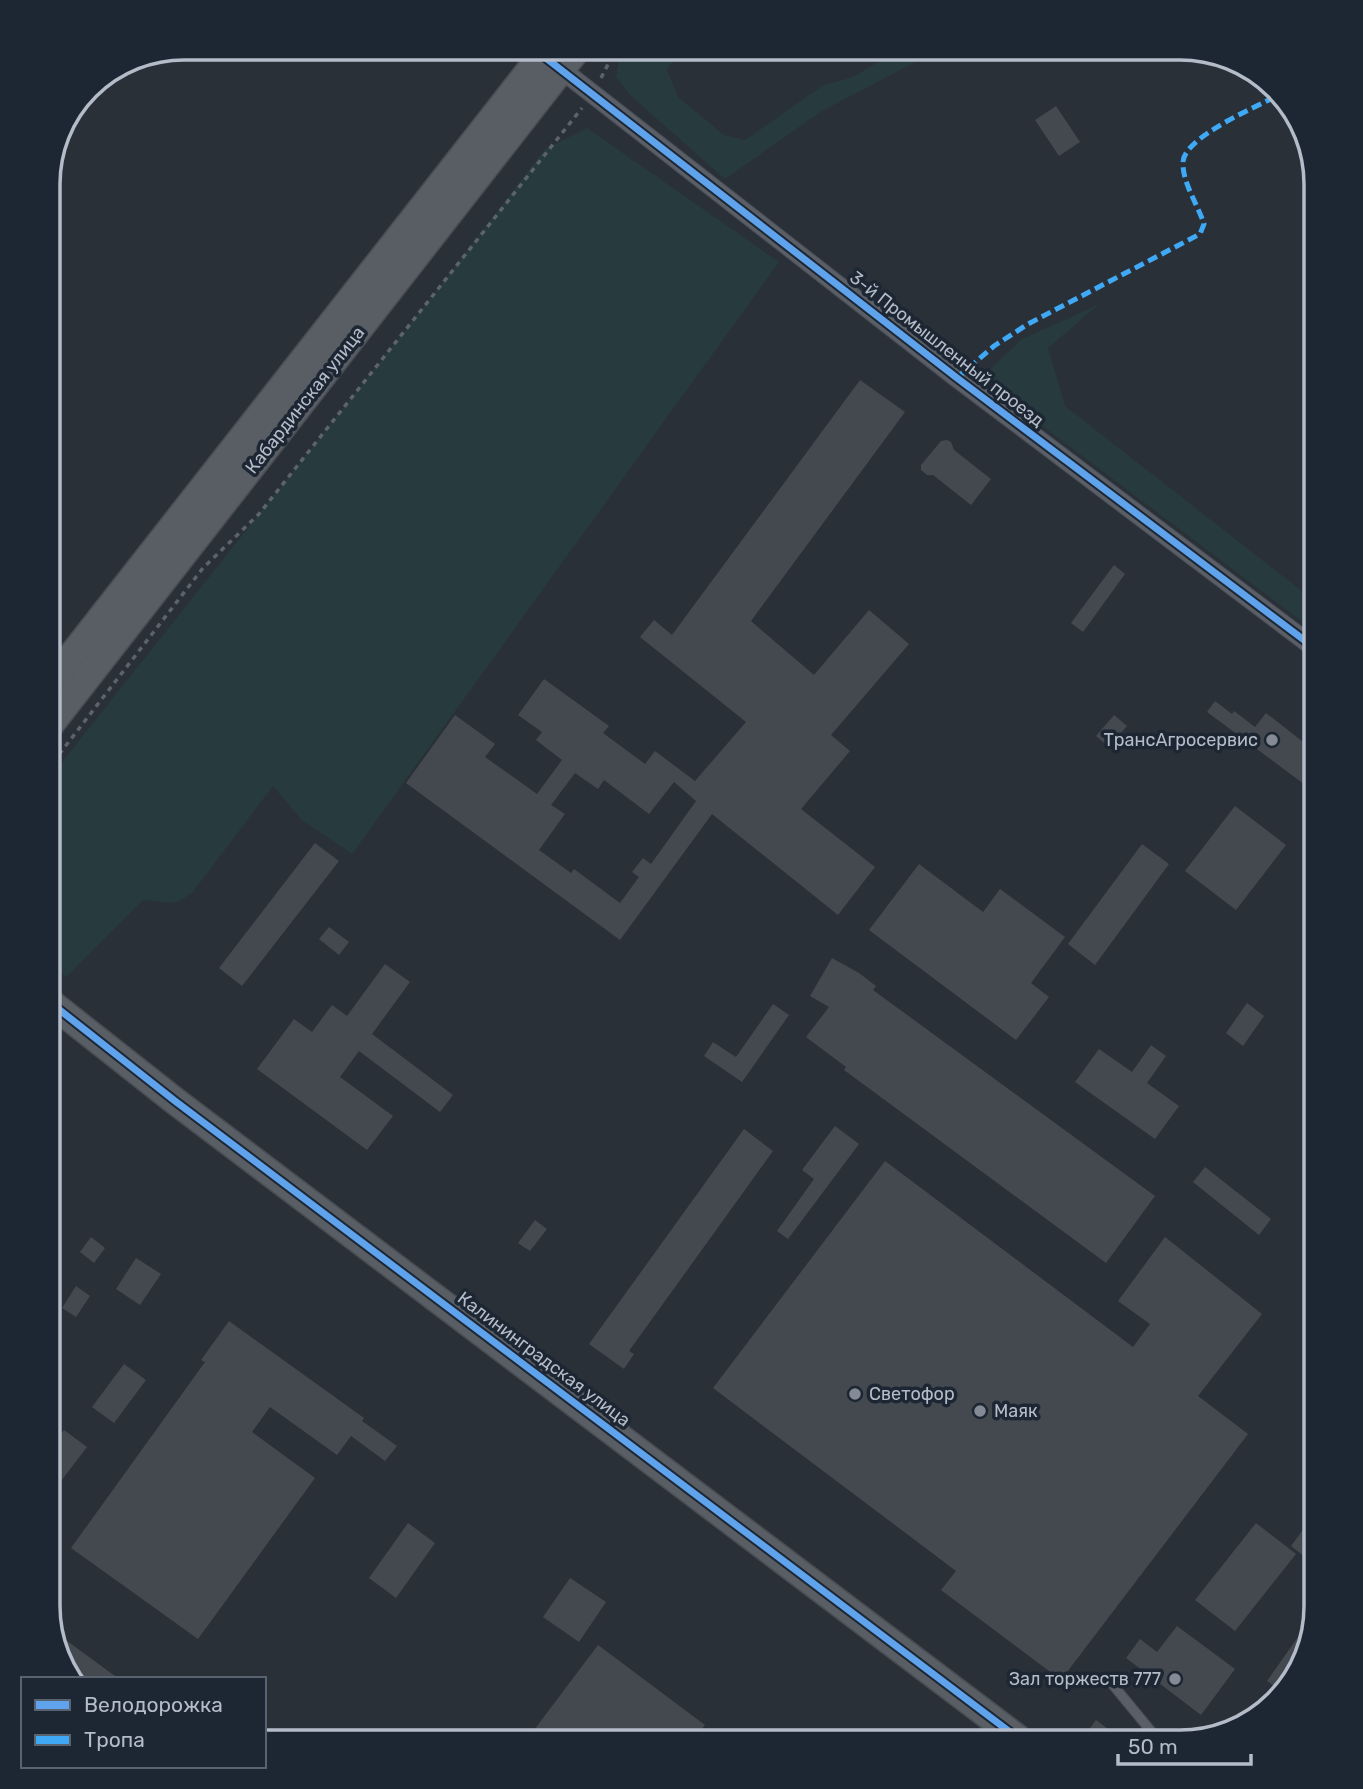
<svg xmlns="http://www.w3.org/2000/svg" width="1363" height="1789" viewBox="0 0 1363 1789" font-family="Rubik,sans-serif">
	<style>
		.green { fill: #273a3e }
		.building { fill: #444950; fill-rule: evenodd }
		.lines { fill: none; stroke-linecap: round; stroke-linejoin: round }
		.lane-casing { stroke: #484c53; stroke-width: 11 }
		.street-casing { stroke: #484c53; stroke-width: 20 }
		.secondary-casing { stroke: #484c53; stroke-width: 29 }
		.path { stroke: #5d636a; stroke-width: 3.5; stroke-dasharray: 5 5; stroke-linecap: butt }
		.lane { stroke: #5a5e66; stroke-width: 9 }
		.street { stroke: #5a5e66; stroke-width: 18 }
		.secondary { stroke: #595d64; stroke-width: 26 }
		.quiet { stroke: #3fa9f5; stroke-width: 5; stroke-dasharray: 10 5; stroke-linecap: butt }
		.cycleway-casing { stroke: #1d2633; stroke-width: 11 }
		.cycleway { stroke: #60a3ed; stroke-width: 7 }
		.poi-dot { fill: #848b96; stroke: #1d2633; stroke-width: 2.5 }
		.labels { text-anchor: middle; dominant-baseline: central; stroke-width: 7; stroke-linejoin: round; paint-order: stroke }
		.street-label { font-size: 18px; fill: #b4bcc9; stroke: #1d2633 }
		.poi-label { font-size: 18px; fill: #b4bcc9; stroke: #1d2633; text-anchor: end }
		.rim { fill: none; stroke: #b4bcc9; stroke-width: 3.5 }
	</style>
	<rect width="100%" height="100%" fill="#2a3038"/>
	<g class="green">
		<path d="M624,47H683L667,70L678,97L724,135L745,140L822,86L853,77L904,47H944L822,111L725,179L631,96L616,77L620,54Z"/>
		<path d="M587,128L779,262L352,854L301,819L273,786L192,893L176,903L143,900L66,977L47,961V781L430,299L545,149Z"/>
		<path d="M1098,305L1048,348L1065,406L1316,602V632L980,379L1022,339Z"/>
	</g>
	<g class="building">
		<path d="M1056,106L1080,142L1059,156L1035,120Z"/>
		<path d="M860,380L905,412L751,621L814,675L869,610L909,644L831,735L850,751L801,809L875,867L838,915L712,814L620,940L406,783L455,715L495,744L485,757L537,794L562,760L536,740L542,732L518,715L544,679L609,726L603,733L645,764L655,751L695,781L746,722L640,637L654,620L672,635ZM575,773L598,789L604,780L649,814L674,782L696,801L651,864L643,858L632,872L639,877L620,903L574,869L571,873L539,850L565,814L551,805Z"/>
		<path d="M947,440L951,442L954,450L991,479L971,505L933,475H927L921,470V465L941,441Z"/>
		<path d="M1114,565L1125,574L1083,632L1071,623Z"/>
		<path d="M1215,701L1232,714L1234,711L1255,727L1266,713L1316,752V793L1207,712Z"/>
		<path d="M1114,715L1127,726L1109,747L1096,736Z"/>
		<path d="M1235,806L1286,845L1236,910L1185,871Z"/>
		<path d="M315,843L339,861L242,986L219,968Z"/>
		<path d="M1142,844L1169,864L1095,965L1068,944Z"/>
		<path d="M919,864L983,912L1000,889L1065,937L1031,983L1049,997L1016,1040L869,930Z"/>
		<path d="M329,927L349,942L339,955L319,939Z"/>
		<path d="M832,958L859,973L876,986L873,990L1155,1196L1106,1263L844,1070L846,1067L806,1037L829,1007L810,996Z"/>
		<path d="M385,964L410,982L372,1034L453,1095L440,1112L359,1051L340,1077L393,1116L367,1150L257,1069L294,1019L312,1032L332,1005L347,1016Z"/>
		<path d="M1247,1003L1264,1016L1243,1046L1226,1033Z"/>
		<path d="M773,1004L789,1015L742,1082L704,1056L713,1042L736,1057Z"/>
		<path d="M1151,1045L1166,1056L1147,1083L1179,1106L1155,1139L1075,1082L1099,1049L1132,1072Z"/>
		<path d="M835,1126L859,1144L788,1239L777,1231L814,1179L802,1170Z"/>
		<path d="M744,1129L773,1151L629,1351L634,1354L624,1369L589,1344Z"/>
		<path d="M885,1161L1133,1347L1150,1324L1118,1301L1165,1237L1262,1314L1198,1396L1248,1434L1061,1680L941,1590L956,1571L713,1388Z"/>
		<path d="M1205,1167L1271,1219L1259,1235L1193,1182Z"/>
		<path d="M535,1220L547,1229L530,1251L518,1243Z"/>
		<path d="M91,1237L105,1248L94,1263L80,1252Z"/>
		<path d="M136,1258L161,1274L140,1305L116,1289Z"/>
		<path d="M76,1286L90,1296L76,1317L62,1308Z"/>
		<path d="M229,1321L364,1418L362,1421L397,1446L385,1461L351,1436L337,1455L270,1407L252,1432L315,1478L198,1639L71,1548L205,1362L201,1360Z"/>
		<path d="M124,1364L146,1380L114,1423L92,1407Z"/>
		<path d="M64,1430L87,1447L58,1485L47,1477V1452Z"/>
		<path d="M1316,1512V1542L1305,1557L1291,1546Z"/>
		<path d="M408,1523L435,1543L396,1598L369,1578Z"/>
		<path d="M1256,1523L1296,1554L1235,1631L1195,1600Z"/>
		<path d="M570,1578L606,1602L579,1642L543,1617Z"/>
		<path d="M1310,1620L1298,1673L1281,1691L1267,1681Z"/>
		<path d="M1177,1626L1235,1669L1201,1715L1126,1658L1140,1639L1157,1652Z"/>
		<path d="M55,1632L119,1679H69Z"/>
		<path d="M598,1645L705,1725L692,1742H525Z"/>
		<path d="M1096,1720L1108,1729L1099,1742H1080Z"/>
	</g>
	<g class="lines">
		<g class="lane-casing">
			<path id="lane" d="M1113,1685L1160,1742"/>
		</g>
		<g class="street-casing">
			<path id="street" d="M553,63L957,378L1316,649"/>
		</g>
		<g class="secondary-casing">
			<g id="secondary">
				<path d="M47,687L548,47"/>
				<path d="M47,729L579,47"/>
				<path d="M47,1000L175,1101L1023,1742"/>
			</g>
		</g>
		<g class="path">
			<path d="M601,78L617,47"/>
			<path d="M47,770L203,568L259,514L582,108"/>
		</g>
		<use href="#lane" class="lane"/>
		<use href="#street" class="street"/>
		<use href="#secondary" class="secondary"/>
		<path class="quiet" d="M957,378L994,346L1028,324L1200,234L1204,224C1198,205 1182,182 1183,162C1184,137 1258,106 1279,95"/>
		<g class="cycleway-casing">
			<g id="cycleway">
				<path d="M542,55L957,378L1316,649"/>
				<path d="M47,1000L175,1101L1023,1742"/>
			</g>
		</g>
		<use href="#cycleway" class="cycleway"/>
	</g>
	<g class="poi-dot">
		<circle cx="1272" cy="740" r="7"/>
		<circle cx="855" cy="1394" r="7"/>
		<circle cx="980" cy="1411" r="7"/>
		<circle cx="1175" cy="1679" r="7"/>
	</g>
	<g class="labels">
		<g class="street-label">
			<text transform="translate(947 349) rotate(38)">3-й Промышленный проезд</text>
			<text transform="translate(305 400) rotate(-52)">Кабардинская улица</text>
			<text transform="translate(544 1359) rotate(37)">Калининградская улица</text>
		</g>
		<g class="poi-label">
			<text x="1258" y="740">ТрансАгросервис</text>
			<text x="869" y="1394" text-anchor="start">Светофор</text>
			<text x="994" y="1411" text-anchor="start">Маяк</text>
			<text x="1161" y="1679">Зал торжеств 777</text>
		</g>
	</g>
	<path d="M0 0H1363V1789H0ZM184 60H1180A124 124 0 0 1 1304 184V1606A124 124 0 0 1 1180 1730H184A124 124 0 0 1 60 1606V184A124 124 0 0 1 184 60Z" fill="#1d2633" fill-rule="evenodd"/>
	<path class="rim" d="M184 60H1180A124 124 0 0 1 1304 184V1606A124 124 0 0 1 1180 1730H184A124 124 0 0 1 60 1606V184A124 124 0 0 1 184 60Z"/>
	<rect x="21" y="1677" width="245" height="91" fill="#1d2633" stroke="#59626f" stroke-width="2"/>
	<rect x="35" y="1700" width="35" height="10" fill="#60a3ed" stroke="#59626f" stroke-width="2"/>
	<text x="84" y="1712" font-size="21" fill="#b4bcc9">Велодорожка</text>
	<rect x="35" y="1735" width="35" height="10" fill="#3fa9f5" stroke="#59626f" stroke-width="2"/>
	<text x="84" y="1747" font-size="21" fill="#b4bcc9">Тропа</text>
	<path d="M1118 1754v10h133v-10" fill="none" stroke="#b4bcc9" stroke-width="3.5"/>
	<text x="1128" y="1754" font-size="21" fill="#b4bcc9" stroke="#1d2633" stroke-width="5" paint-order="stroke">50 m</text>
</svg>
